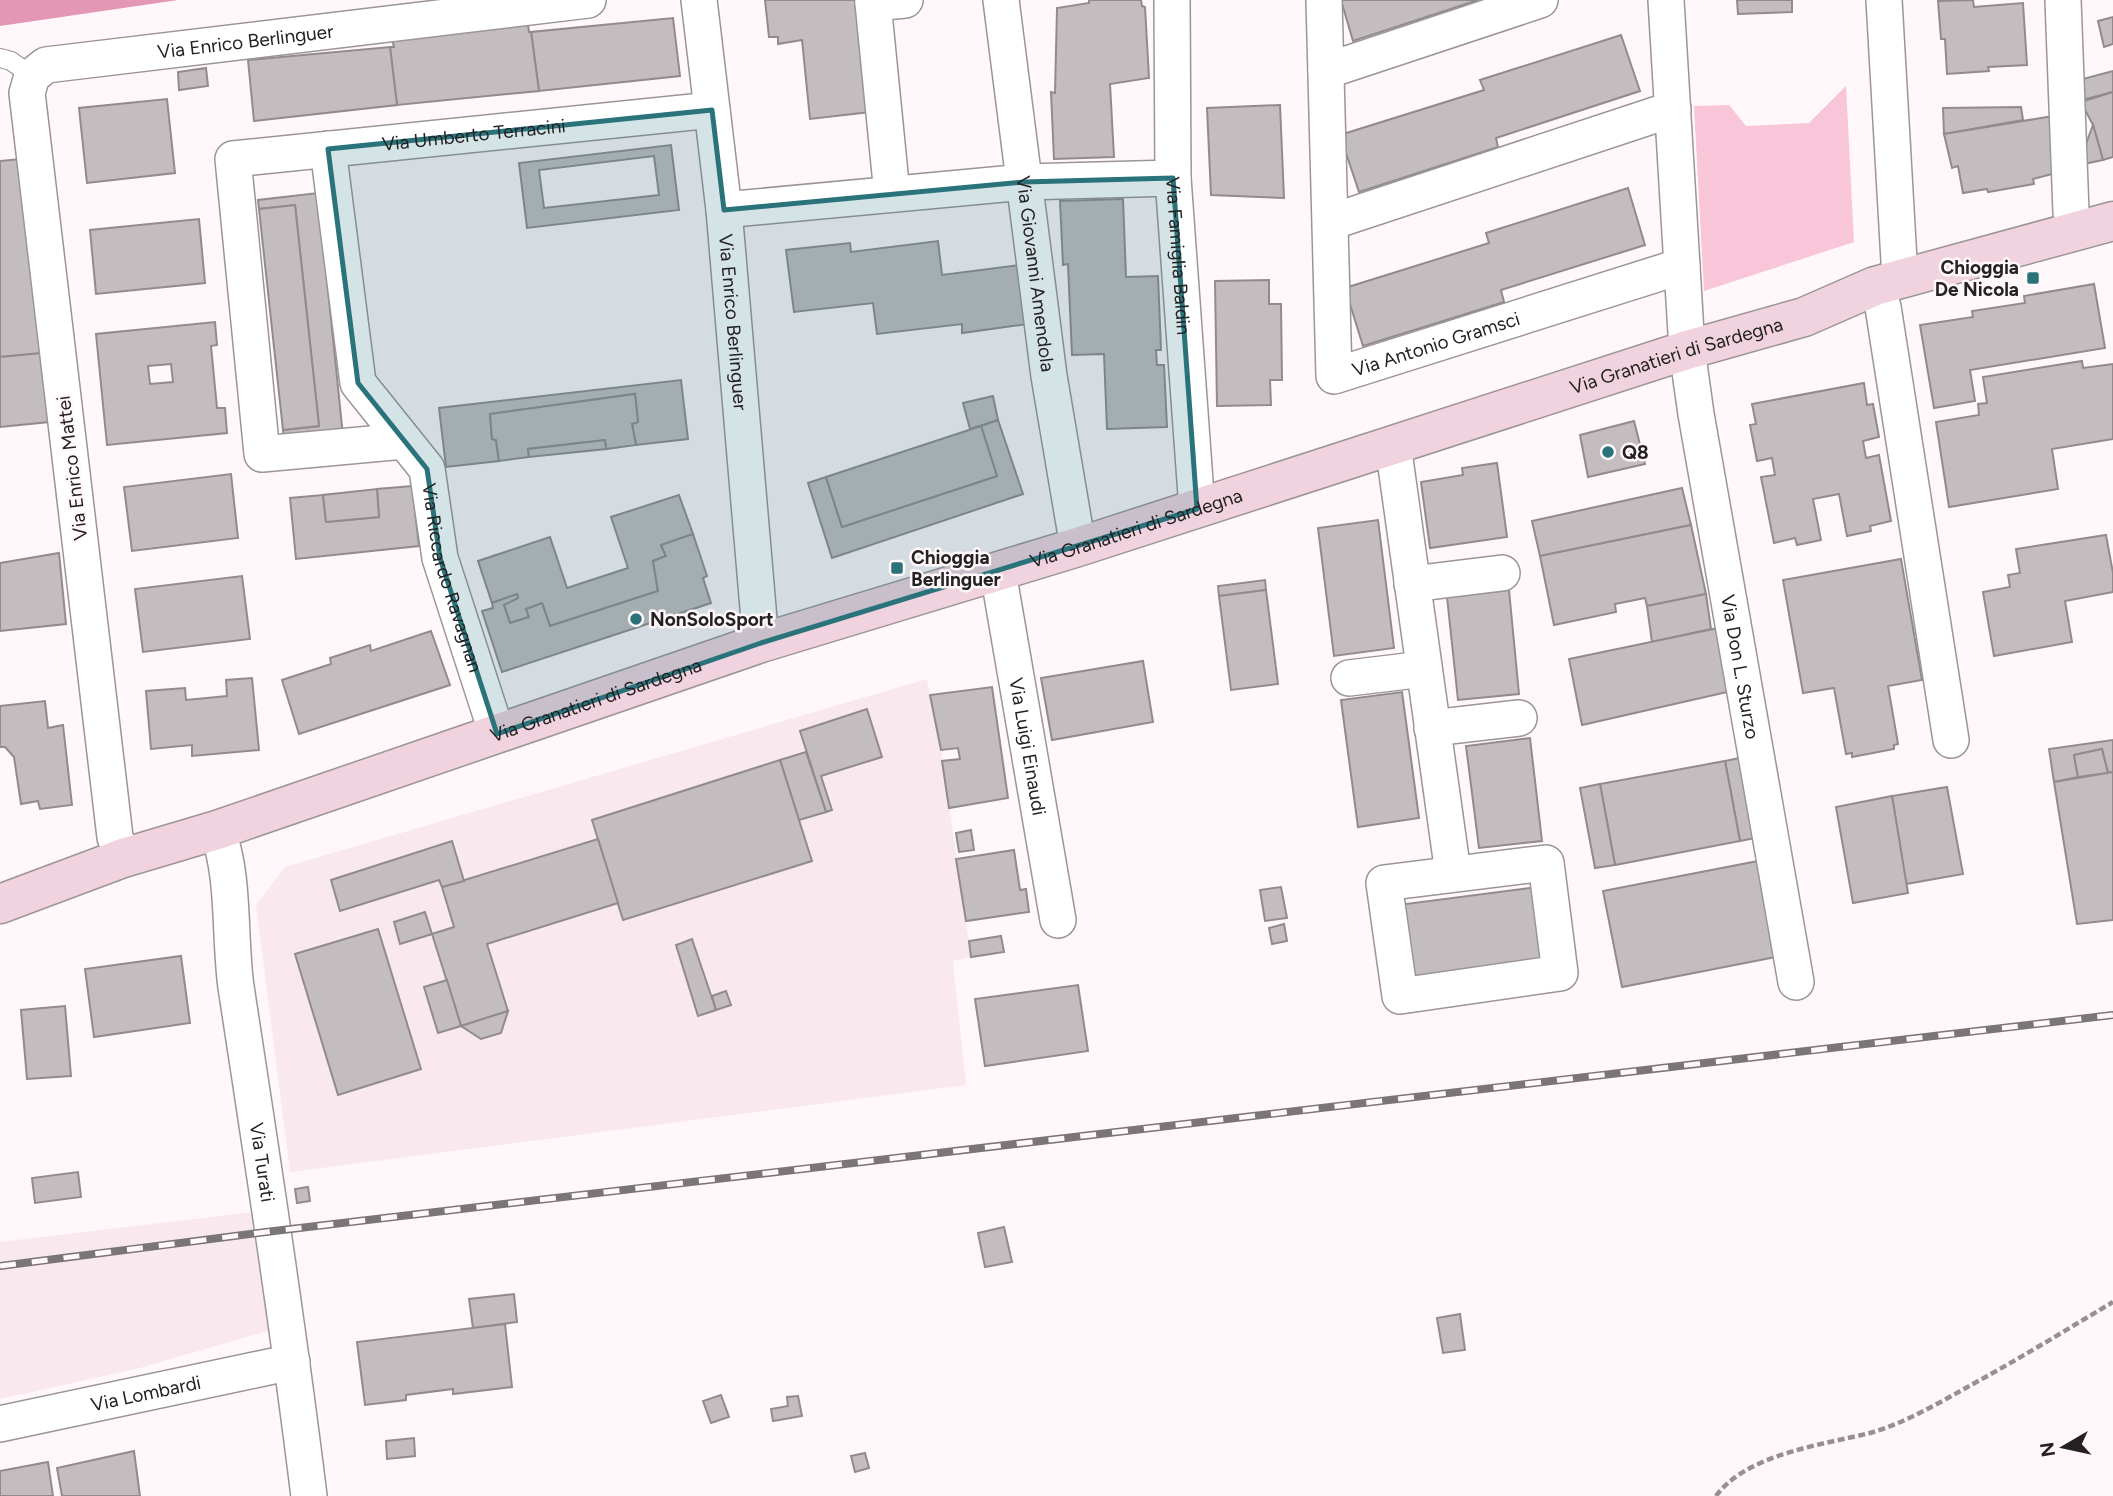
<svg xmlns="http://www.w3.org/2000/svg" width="2113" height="1496" viewBox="0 0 2113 1496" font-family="Figtree,sans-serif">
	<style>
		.built { fill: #f9e9ee }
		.green { fill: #f8c6d8 }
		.water { fill: #e397b4 }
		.building { fill: #c4bdbf; stroke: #928b8d; stroke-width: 2; fill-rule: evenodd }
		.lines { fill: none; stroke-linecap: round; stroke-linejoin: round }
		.lane-casing { stroke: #9c9597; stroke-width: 20 }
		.street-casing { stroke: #9c9597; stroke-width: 38 }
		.secondary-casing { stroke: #9c9597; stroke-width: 41 }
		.path { stroke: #959092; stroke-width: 4.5; stroke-dasharray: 7 3.5; stroke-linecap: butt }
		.lane { stroke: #fff; stroke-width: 18 }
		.street { stroke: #fff; stroke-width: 35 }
		.secondary { stroke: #f1d3df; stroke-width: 38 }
		.rail-casing { stroke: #7a7576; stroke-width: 8 }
		.rail { stroke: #fff7fa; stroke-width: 5; stroke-dasharray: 16; stroke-linecap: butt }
		.marked { fill: #2a737b; fill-opacity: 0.2; stroke: #2a737b; stroke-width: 5; stroke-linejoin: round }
		.poi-dot { fill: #2a737b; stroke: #fff7fa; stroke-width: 2.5 }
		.labels { text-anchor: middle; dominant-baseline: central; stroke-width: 5; stroke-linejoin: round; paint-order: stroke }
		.street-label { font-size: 19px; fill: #242122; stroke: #fff7fa }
		.poi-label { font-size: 19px; font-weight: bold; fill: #242122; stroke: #fff7fa; text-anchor: start }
	</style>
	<rect width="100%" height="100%" fill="#fff7fa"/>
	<g class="built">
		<path d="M927,679L941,750L971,957L953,961L966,1085L290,1172L256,905L285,867Z"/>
		<path d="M253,1212L271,1330L140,1368L0,1399V1242Z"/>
	</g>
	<path class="green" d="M1846,86L1854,242L1704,291L1694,106L1729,105L1746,126L1809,123Z"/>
	<path class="water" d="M0,0H178L0,26Z"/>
	<g class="building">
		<path d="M765,0H855L870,112L810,119L802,40L778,44V37H769Z"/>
		<path d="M1089,0H1141L1142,6L1145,7L1149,78L1110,84L1114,157L1054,159L1051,92L1055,93L1057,8L1089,3Z"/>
		<path d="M1341,0H1478L1353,41Z"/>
		<path d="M1737,0H1792V12L1738,14Z"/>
		<path d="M1973,0L1974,7L2023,3L2027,65L1988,67L1989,71L1947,74L1945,39H1941L1938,1Z"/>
		<path d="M2113,17V44L2104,47L2098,21Z"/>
		<path d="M673,18L680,76L539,91L531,32Z"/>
		<path d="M528,25L529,32H531L539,91L397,105L390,47H394L392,39Z"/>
		<path d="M1621,35L1640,91L1496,138L1498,147L1359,192L1340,135L1484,90L1480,80Z"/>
		<path d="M390,47L397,105L254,121L248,60Z"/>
		<path d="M206,68L208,86L179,90L178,72Z"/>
		<path d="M2113,71V92L2082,100L2083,79Z"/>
		<path d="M2113,92V157L2103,160L2093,125L2081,102Z"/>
		<path d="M167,99L175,173L87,183L79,108Z"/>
		<path d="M1280,105L1284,198L1211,195L1207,108Z"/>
		<path d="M2021,107L2023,120L1944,134L1943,108Z"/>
		<path d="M2053,116L2056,173L2033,179L2034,184L1988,192L1987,189L1963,193L1958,166L1952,168L1944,134Z"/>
		<path d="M2093,125L2103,160L2084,164L2082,155Z"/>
		<path d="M671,145L679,210L527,228L519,163ZM654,156L659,195L544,208L539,170Z"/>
		<path d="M21,159L42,353L0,357V161Z"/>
		<path d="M1628,188L1645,245L1501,290L1504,302L1363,346L1345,288L1489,243L1486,233Z"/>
		<path d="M318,193L343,436L284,443L283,430L319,426L295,205L259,209L258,200Z"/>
		<path d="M1123,199L1126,277L1158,276L1161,350H1156L1157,365H1164L1167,427L1107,429L1104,354L1072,355L1068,264L1063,265L1060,201Z"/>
		<path d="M295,205L319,426L283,430L259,209Z"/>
		<path d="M199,219L205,283L96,294L90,230Z"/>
		<path d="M938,241L942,275L1020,265L1028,324L962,333V324L877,334L873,303L794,312L786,250L850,243L851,252Z"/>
		<path d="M1269,280V304H1281L1282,380H1270L1271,405L1217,406L1215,281Z"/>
		<path d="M2094,284L2105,348L1970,370L1975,401L1934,408L1920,325L1973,317L1972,311L2025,303L2024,296Z"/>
		<path d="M215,322L217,345L211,346L217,408H225L227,433L107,445L96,334ZM171,364L173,382L150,384L148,366Z"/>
		<path d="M42,353L49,422L0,427V357Z"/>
		<path d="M2082,361L2083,368L2113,364V439L2052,449L2058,489L1949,507L1936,422L1979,415L1978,404L1987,403L1983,377Z"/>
		<path d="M681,380L688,439L636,445L632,424L638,422L635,394L490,414L492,439L496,440L499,461L446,467L439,408Z"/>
		<path d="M1864,383L1867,405L1873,404L1879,437L1863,441L1866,458L1879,455L1891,521L1870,526L1871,531L1847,536L1839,494L1813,499L1821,540L1797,545L1795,538L1774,543L1761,477L1775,475L1772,458L1757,461L1750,425L1756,424L1752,404Z"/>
		<path d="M635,394L638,422L632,424L636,445L606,449L605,440L528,449L529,457L499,461L496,440L492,439L490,414Z"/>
		<path d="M993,396L998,420L970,429L963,403Z"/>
		<path d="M998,420L1023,494L832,558L808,483L826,477L842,527L997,476L981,426Z"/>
		<path d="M1634,421L1645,464L1588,477L1580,435Z"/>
		<path d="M981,426L997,476L842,527L826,477Z"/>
		<path d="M605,440L606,449L529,457L528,449Z"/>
		<path d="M1497,463L1507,537L1430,548L1421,482L1463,475L1462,468Z"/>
		<path d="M231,474L238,538L132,551L124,487Z"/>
		<path d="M412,486L419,546L296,559L290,498L323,495L326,522L379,517L377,489Z"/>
		<path d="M1682,488L1691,525L1540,556L1532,521Z"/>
		<path d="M377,489L379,517L326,522L323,495Z"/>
		<path d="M679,495L693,534L661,545L666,556L653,561L658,591L550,626L542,603L526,609L529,617L510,623L504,605L518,598L517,594L492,603L478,561L550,537L567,588L628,568L611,517Z"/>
		<path d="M1378,520L1394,648L1334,656L1318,528Z"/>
		<path d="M1691,525L1706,594L1647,606L1645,598L1615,604L1616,612L1554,625L1540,556Z"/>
		<path d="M693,534L707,576L703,578L711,603L502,672L482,611L493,608L492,603L517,594L518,598L504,605L510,623L529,617L526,609L542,603L550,626L658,591L653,561L666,556L661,545Z"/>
		<path d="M2106,535L2113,573V592L2065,601L2072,642L1994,656L1983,592L2010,587L2008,575L2020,573L2016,549Z"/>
		<path d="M59,553L66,624L0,631V563Z"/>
		<path d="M1901,559L1922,680L1888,686L1898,744L1894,745V749L1852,757V753L1846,754L1834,688L1803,693L1783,580Z"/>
		<path d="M242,576L250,639L143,652L135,589Z"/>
		<path d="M1265,580L1266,590L1219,596L1218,586Z"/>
		<path d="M1266,590L1278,684L1231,690L1219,596Z"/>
		<path d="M1509,590L1519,694L1458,700L1447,597Z"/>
		<path d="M1706,594L1711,629L1652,642L1647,606Z"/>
		<path d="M1723,627L1736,690L1582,725L1569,659Z"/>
		<path d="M431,631L450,685L299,734L282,680L331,664L330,658L370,645L371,651Z"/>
		<path d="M1143,661L1153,722L1052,740L1041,678Z"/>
		<path d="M252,678L259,750L192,756V745L151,749L146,691L185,688L186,700L227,696L226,680Z"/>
		<path d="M992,687L1008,798L949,808L942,761L960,759L958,748L941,750L930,695Z"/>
		<path d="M1402,692L1419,818L1358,827L1341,700Z"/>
		<path d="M45,701L48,728L63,725L72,805L40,809L38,801L21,804L14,757L5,747H0V706Z"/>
		<path d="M867,709L882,757L821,776L832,810L826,812L800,731Z"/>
		<path d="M1530,738L1542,841L1479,848L1466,746Z"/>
		<path d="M2113,740V772L2108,773L2102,749L2074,755L2078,777L2054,782L2049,749Z"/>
		<path d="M2102,749L2108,773L2078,777L2074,755Z"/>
		<path d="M806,752L826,812L799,820L780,760Z"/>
		<path d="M1744,757L1760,837L1740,841L1725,761Z"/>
		<path d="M780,760L812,861L623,920L592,820Z"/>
		<path d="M1725,761L1740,841L1615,865L1600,784Z"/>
		<path d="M2113,772V920L2077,924L2054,782Z"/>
		<path d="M1600,784L1615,865L1595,868L1580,788Z"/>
		<path d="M1947,787L1963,874L1906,884L1892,796Z"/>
		<path d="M1892,796L1908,893L1853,903L1836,807Z"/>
		<path d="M971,830L974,850L959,852L956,833Z"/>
		<path d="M598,839L618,903L487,944L508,1011L461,1026L432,934L454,927L442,887Z"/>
		<path d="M452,841L464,881L442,887L439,880L340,911L331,880Z"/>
		<path d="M1014,850L1020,890L1026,889L1029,912L966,921L956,859Z"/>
		<path d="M1758,861L1776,957L1622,987L1603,891Z"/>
		<path d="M1281,887L1287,918L1265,921L1260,890Z"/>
		<path d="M1537,887L1551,965L1410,984L1398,905Z"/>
		<path d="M425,912L432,934L400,944L394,922Z"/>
		<path d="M1284,924L1287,941L1272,944L1269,928Z"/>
		<path d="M378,929L421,1069L338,1095L295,954Z"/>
		<path d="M1001,936L1004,952L971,957L969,941Z"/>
		<path d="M692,939L716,1010L698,1016L676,945Z"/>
		<path d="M181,956L190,1023L94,1037L85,969Z"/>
		<path d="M447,980L461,1026L438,1033L424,987Z"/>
		<path d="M1078,985L1088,1051L985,1066L975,999Z"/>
		<path d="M726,991L731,1005L716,1010L712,996Z"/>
		<path d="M65,1006L71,1076L27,1079L21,1010Z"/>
		<path d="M508,1011L501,1033L481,1039L461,1026Z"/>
		<path d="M78,1172L81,1197L35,1203L32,1178Z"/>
		<path d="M308,1187L310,1201L297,1203L295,1189Z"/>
		<path d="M1004,1227L1012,1262L985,1267L978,1233Z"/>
		<path d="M514,1294L517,1322L473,1328L469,1299Z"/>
		<path d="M1460,1314L1465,1350L1443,1353L1437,1318Z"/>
		<path d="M505,1324L512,1387L453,1394V1389L406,1395V1400L365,1405L357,1342Z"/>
		<path d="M721,1395L729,1417L711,1423L703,1401Z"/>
		<path d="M798,1396L802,1416L773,1421L771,1409L788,1406L787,1397Z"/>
		<path d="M414,1438L415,1456L387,1459L386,1441Z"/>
		<path d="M134,1451L140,1496H62L57,1468Z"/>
		<path d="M865,1453L869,1468L855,1472L851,1456Z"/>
		<path d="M48,1462L53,1496H0V1471Z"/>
	</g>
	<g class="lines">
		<g class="lane-casing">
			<path id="lane" d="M0,58L11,61L32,76"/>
		</g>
		<g class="street-casing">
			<g id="street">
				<path id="s1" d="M699,0L724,210L761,643"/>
				<path d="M873,0V3L905,0"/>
				<path id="s2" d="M1001,0L1049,376L1078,547"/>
				<path id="s3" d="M1172,0L1173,178L1197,509"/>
				<path id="s4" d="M1324,0L1334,376L1682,266"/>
				<path id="s5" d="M1666,0L1687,350L1696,414L1796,982"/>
				<path d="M1884,0L1899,261L1905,277"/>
				<path d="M2063,0L2071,212L2075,232"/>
				<path d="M873,3L892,194"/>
				<path d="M1326,71L1540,0"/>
				<path id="s6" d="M328,149L358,383L427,469L440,558L497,734"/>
				<path d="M724,210L1024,182L1173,178"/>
				<path d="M1331,222L1673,109"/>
				<path d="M1875,286L1883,307L1951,740"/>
				<path id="s7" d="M404,441L262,454L233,159L712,110"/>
				<path d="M1393,445L1453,873"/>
				<path id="s8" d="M998,572L1058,920"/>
				<path d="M1412,584L1502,573"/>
				<path d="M1349,678L1424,669"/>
				<path d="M1432,728L1519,718"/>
				<path id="s9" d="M217,830C235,875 229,937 236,987C262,1156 288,1326 309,1496"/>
				<path id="s10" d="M123,858L115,837L27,93L32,76L46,65L588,0"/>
				<path d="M1546,863L1560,973L1400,996L1384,883Z"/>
				<path id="s11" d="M0,1424L292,1362"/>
			</g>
		</g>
		<g class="secondary-casing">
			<g id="secondary">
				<path id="s12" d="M0,904L123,858L217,830L761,643L1078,547L1687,350L1804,317L1875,286L2113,221"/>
			</g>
		</g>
		<path class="path" d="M1716,1496C1747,1454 1821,1445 1870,1433C1905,1423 1939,1403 1971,1385C2019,1359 2066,1330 2113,1302"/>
		<use href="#lane" class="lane"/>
		<use href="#street" class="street"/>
		<use href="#secondary" class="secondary"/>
		<g class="rail-casing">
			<path id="rail" d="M0,1266L274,1231L2113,1015"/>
		</g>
		<use href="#rail" class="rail"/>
	</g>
	<path class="marked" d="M712,110L724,210L1024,182L1173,178L1197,509L761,643L497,734L440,558L427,469L358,383L328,149Z"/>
	<g class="poi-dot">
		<rect x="2026" y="271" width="14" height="14" rx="3.5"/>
		<circle cx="1608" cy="452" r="7"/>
		<rect x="890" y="561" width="14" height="14" rx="3.5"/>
		<circle cx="636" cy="619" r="7"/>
	</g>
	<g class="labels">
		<g class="street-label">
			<text stroke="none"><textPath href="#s10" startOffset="1008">Via Enrico Berlinguer</textPath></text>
			<text stroke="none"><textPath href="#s7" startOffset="681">Via Umberto Terracini</textPath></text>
			<text stroke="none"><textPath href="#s3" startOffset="256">Via Famiglia Baldin</textPath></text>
			<text stroke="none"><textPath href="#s2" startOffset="276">Via Giovanni Amendola</textPath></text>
			<text stroke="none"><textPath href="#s1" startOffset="324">Via Enrico Berlinguer</textPath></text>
			<text stroke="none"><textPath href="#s4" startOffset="483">Via Antonio Gramsci</textPath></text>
			<text stroke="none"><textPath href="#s12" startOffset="1764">Via Granatieri di Sardegna</textPath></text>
			<text transform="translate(72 468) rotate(-97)">Via Enrico Mattei</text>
			<text stroke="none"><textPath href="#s12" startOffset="1197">Via Granatieri di Sardegna</textPath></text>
			<text stroke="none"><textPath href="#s6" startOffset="458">Via Riccardo Ravagnan</textPath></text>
			<text stroke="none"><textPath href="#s5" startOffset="672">Via Don L. Sturzo</textPath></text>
			<text stroke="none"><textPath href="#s12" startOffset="630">Via Granatieri di Sardegna</textPath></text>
			<text stroke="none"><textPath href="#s8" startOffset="177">Via Luigi Einaudi</textPath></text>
			<text stroke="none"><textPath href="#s9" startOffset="336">Via Turati</textPath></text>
			<text stroke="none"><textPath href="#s11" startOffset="149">Via Lombardi</textPath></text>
		</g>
		<g class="poi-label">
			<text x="2019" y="267" text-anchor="end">Chioggia<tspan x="2019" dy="22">De Nicola</tspan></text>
			<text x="1622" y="452">Q8</text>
			<text x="911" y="557">Chioggia<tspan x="911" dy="22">Berlinguer</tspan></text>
			<text x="650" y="619">NonSoloSport</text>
		</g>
	</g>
	<g transform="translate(2064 1447) rotate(261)" stroke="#fff7fa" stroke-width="5" paint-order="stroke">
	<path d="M0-5L12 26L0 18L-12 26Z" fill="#242122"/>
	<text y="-10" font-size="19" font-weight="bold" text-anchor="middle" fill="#242122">N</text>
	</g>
</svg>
